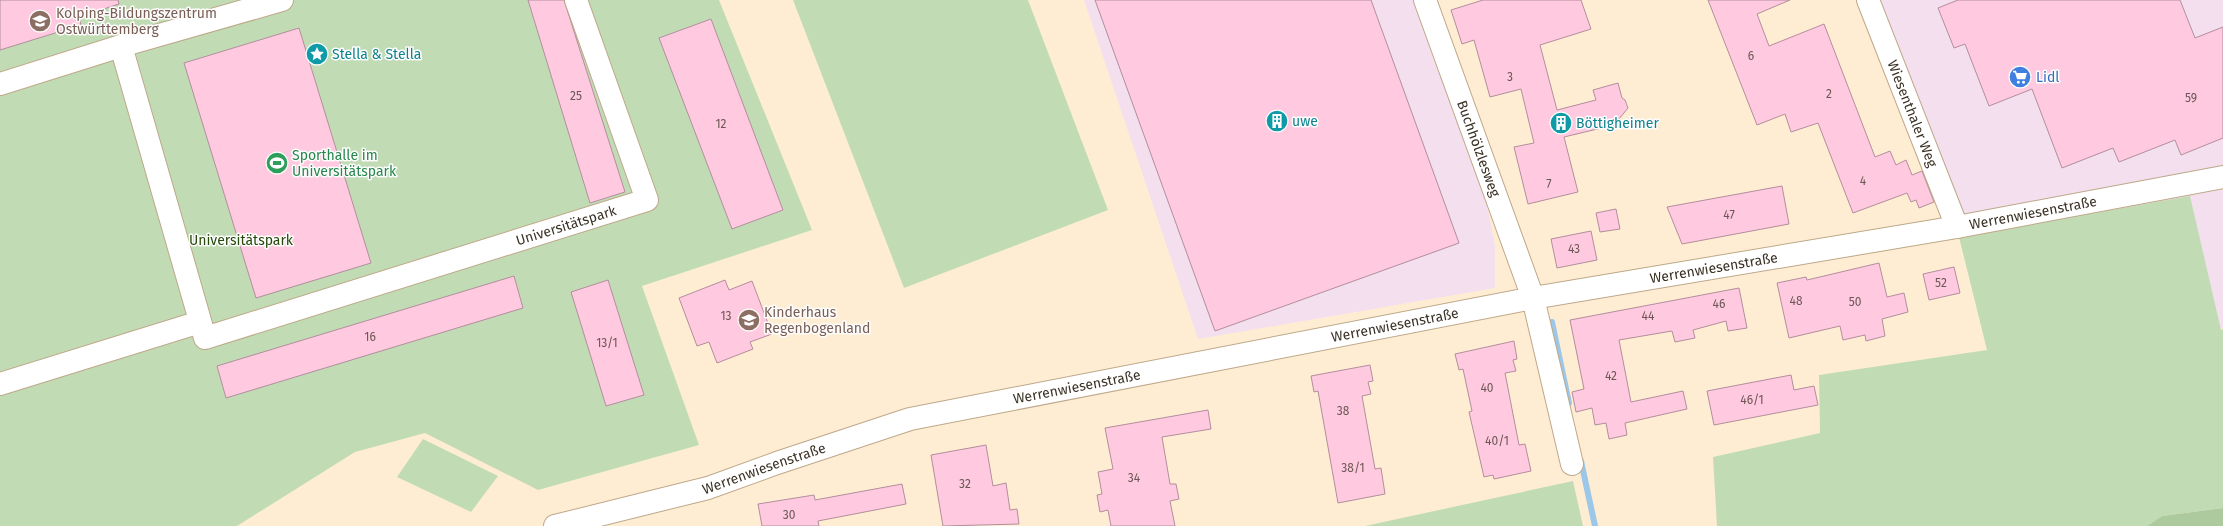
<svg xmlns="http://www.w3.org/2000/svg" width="2223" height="526" viewBox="0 0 2223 526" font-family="'Fira Sans',sans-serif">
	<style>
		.industrial { fill: #f3dfee }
		.green { fill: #c1dcb4 }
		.forest { fill: #adca9e }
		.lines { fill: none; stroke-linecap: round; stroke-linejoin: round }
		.stream { stroke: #9bc7e9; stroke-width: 6 }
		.building { fill: #ffc9df; stroke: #b28e9d }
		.minor-casing { stroke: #bea88a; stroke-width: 24 }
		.minor { stroke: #fff; stroke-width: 22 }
		.labels { text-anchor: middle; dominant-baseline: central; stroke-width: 3; stroke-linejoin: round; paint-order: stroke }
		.number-label { font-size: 12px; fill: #6b5754 }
		.education-label { font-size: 14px; fill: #785e54; stroke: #fdfdfd; text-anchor: start }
		.culture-label { font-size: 14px; fill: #0d838f; stroke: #fdfdfd; text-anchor: start }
		.shop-label { font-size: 14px; fill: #366cbe; stroke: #fdfdfd; text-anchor: start }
		.street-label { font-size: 14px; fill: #3a3125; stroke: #fdfdfd }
		.leisure-label { font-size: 14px; fill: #27864d; stroke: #fdfdfd; text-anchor: start }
		.park-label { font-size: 14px; fill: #25490a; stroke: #fdfdfd }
	</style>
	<rect width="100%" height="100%" fill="#ffedd3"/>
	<g class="industrial">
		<path d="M1084,0H1425L1473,134L1495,246V288L1198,339Z"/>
		<path d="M1868,0H2223V329L1959,237Z"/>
	</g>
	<g class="green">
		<path d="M0,0H719L812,230L642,286L699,445L538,490L425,433L355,452L237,526H0Z"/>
		<path d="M793,0H1028L1108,210L904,288Z"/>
		<path d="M2190,196L2221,330L2223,329V508L2162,516L2147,526H1717L1713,457L1820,433L1819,375L1987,350L1959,237Z"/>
		<path d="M423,439L498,476L471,512L397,477Z"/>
		<path d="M1573,481L1583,526H1363H1365Z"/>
	</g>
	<path class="forest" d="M2223,508V526H2147L2162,516Z"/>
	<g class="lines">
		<g class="stream">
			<path d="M1552,322L1569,403"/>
			<path d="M1581,461L1595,526"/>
		</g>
	</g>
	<g class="building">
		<path d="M0,0H118L119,4L79,17L81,25L0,50Z"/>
		<path d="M528,0H564L625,192L590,203Z"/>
		<path d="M1095,0H1371L1459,243L1215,331Z"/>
		<path d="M1483,0H1581L1591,29L1540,45L1557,110L1596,100L1593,90L1618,83L1622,98L1625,100L1628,108L1614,125L1564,137L1578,192L1528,204L1514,147L1534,143L1521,89L1490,97L1474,40L1462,44L1451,10Z"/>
		<path d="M1708,0H1790L1757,14L1769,46L1824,24L1875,157L1890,151L1896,165L1906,160L1912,175L1922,171L1934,202L1919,208L1916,200L1911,202L1907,193L1853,213L1818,123L1791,132L1785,114L1757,125Z"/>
		<path d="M1958,0H2180L2195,38L2223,27V138L2181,155L2175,140L2119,162L2113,148L2062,168L2032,89L1989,106L1965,44L1954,48L1938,8Z"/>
		<path d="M711,19L783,210L732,229L659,38Z"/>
		<path d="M299,28L371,263L256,298L184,63Z"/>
		<path d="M1782,186L1789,224L1682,244L1667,207Z"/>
		<path d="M1616,209L1620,229L1600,232L1596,213Z"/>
		<path d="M1591,231L1597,260L1557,268L1551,239Z"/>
		<path d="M1879,263L1887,297L1904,293L1908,312L1882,319L1885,336L1866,341L1865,335L1843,340L1840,326L1789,338L1777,283L1806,277L1807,280Z"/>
		<path d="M1954,267L1960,293L1929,300L1923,274Z"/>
		<path d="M514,276L523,308L226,398L217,366Z"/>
		<path d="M608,280L644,395L606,406L571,292Z"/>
		<path d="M725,280L729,290L752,281L772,334L750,342L753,349L717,363L709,342L697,346L679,298Z"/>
		<path d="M1739,288L1747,328L1728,331L1726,321L1693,330L1695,338L1675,342L1672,331L1619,340L1631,402L1683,391L1687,409L1625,423L1627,435L1609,439L1606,423L1595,425L1592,408L1576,412L1572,392L1584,389L1570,320Z"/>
		<path d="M1514,341L1517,359L1513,360L1516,371L1505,373L1519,445L1525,444L1531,471L1494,479L1493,475L1484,477L1469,412L1472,411L1463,369L1459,370L1455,354Z"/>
		<path d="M1370,365L1373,381L1368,382L1371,394L1362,396L1375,469L1381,468L1385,494L1338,503L1318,391L1314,392L1311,376Z"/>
		<path d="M1791,375L1794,390L1814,386L1818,405L1714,425L1707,391Z"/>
		<path d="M1208,410L1211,429L1162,437L1170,484H1176L1179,499L1170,501L1175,526H1111L1108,510L1100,512L1097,495L1102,494L1098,472L1113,469L1105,428Z"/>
		<path d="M986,445L993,486L1006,483L1010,510L1017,509L1019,524L943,526L931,455Z"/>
		<path d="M902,484L906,504L818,521L819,526H762L758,504L814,495L815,500Z"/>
	</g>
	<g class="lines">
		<g class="minor-casing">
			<g id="minor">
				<path id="s1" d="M1425,0L1533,298L1572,464"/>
				<path id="s2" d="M1868,0L1957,227"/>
				<path id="s3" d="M121,46L205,338L647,200L576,0"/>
				<path d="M0,84L121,46L282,0"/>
				<path d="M0,384L200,322"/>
				<path id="s4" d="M555,526L708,488L777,463L910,419L1533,298L1957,227L2223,177"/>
			</g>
		</g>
		<use href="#minor" class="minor"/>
	</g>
	<defs>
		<g id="school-disc" transform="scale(1.15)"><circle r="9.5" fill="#8d6e63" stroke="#fdfdfd"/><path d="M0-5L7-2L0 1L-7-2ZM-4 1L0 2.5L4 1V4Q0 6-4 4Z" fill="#fff"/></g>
		<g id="sight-disc" transform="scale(1.15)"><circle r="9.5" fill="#0f9aa8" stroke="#fdfdfd"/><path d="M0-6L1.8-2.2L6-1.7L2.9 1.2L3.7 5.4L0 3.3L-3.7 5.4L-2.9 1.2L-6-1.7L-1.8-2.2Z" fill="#fff"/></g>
		<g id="supermarket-disc" transform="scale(1.15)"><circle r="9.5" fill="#3f7fe0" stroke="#fdfdfd"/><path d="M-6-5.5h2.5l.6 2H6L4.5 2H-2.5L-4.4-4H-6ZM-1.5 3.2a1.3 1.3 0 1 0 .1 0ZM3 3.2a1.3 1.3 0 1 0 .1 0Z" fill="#fff"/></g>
		<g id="building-disc" transform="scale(1.15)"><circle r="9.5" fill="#0f9aa8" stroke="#fdfdfd"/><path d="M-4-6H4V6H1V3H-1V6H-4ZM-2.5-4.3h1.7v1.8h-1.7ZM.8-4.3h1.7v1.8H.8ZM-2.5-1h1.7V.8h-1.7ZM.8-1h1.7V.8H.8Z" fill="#fff"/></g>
		<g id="stadium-disc" transform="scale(1.15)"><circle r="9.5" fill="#2e9e5b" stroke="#fdfdfd"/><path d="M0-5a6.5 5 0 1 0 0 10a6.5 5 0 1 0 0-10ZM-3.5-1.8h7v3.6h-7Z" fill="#fff"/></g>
	</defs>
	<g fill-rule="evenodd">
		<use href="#school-disc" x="40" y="21"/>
		<use href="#sight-disc" x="317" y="54"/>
		<use href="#supermarket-disc" x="2020" y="77"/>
		<use href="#building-disc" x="1277" y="121"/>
		<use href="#building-disc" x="1561" y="123"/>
		<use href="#stadium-disc" x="277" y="163"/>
		<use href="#school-disc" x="749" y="320"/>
	</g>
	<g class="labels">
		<g class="number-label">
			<text x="1751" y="56">6</text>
			<text x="1510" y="77">3</text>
			<text x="1829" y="94">2</text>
			<text x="576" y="96">25</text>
			<text x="2191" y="98">59</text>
			<text x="721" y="124">12</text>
			<text x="1863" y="181">4</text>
			<text x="1549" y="184">7</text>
			<text x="1729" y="215">47</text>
			<text x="1574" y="249">43</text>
			<text x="1941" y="283">52</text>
			<text x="1796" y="301">48</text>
			<text x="1855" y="302">50</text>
			<text x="1719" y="304">46</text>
			<text x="726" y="316">13</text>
			<text x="1648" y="316">44</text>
			<text x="370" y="337">16</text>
			<text x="607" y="343">13/1</text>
			<text x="1611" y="376">42</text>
			<text x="1487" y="388">40</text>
			<text x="1752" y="400">46/1</text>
			<text x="1343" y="411">38</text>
			<text x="1497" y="441">40/1</text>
			<text x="1353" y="468">38/1</text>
			<text x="1134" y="478">34</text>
			<text x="965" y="484">32</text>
			<text x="789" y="515">30</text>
		</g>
		<g class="education-label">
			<text x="56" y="13">Kolping-Bildungszentrum<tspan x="56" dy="16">Ostwürttemberg</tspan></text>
			<text x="764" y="312">Kinderhaus<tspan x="764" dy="16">Regenbogenland</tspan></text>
		</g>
		<g class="culture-label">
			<text x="332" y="54">Stella &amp; Stella</text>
			<text x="1292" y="121">uwe</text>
			<text x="1576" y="123">Böttigheimer</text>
		</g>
		<g class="shop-label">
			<text x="2036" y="77">Lidl</text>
		</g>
		<g class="street-label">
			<text stroke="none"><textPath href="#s2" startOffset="122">Wiesenthaler Weg</textPath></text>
			<text stroke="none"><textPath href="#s1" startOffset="158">Buchhölzlesweg</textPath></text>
			<text stroke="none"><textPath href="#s4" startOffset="1513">Werrenwiesenstraße</textPath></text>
			<text stroke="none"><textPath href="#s3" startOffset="682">Universitätspark</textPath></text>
			<text stroke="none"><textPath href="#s4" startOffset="1189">Werrenwiesenstraße</textPath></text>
			<text stroke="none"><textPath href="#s4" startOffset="865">Werrenwiesenstraße</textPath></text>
			<text stroke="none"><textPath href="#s4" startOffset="541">Werrenwiesenstraße</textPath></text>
			<text stroke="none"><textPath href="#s4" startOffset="217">Werrenwiesenstraße</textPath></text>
		</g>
		<g class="leisure-label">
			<text x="292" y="155">Sporthalle im<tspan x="292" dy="16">Universitätspark</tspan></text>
		</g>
		<g class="park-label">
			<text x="241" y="240">Universitätspark</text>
		</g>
	</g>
</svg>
